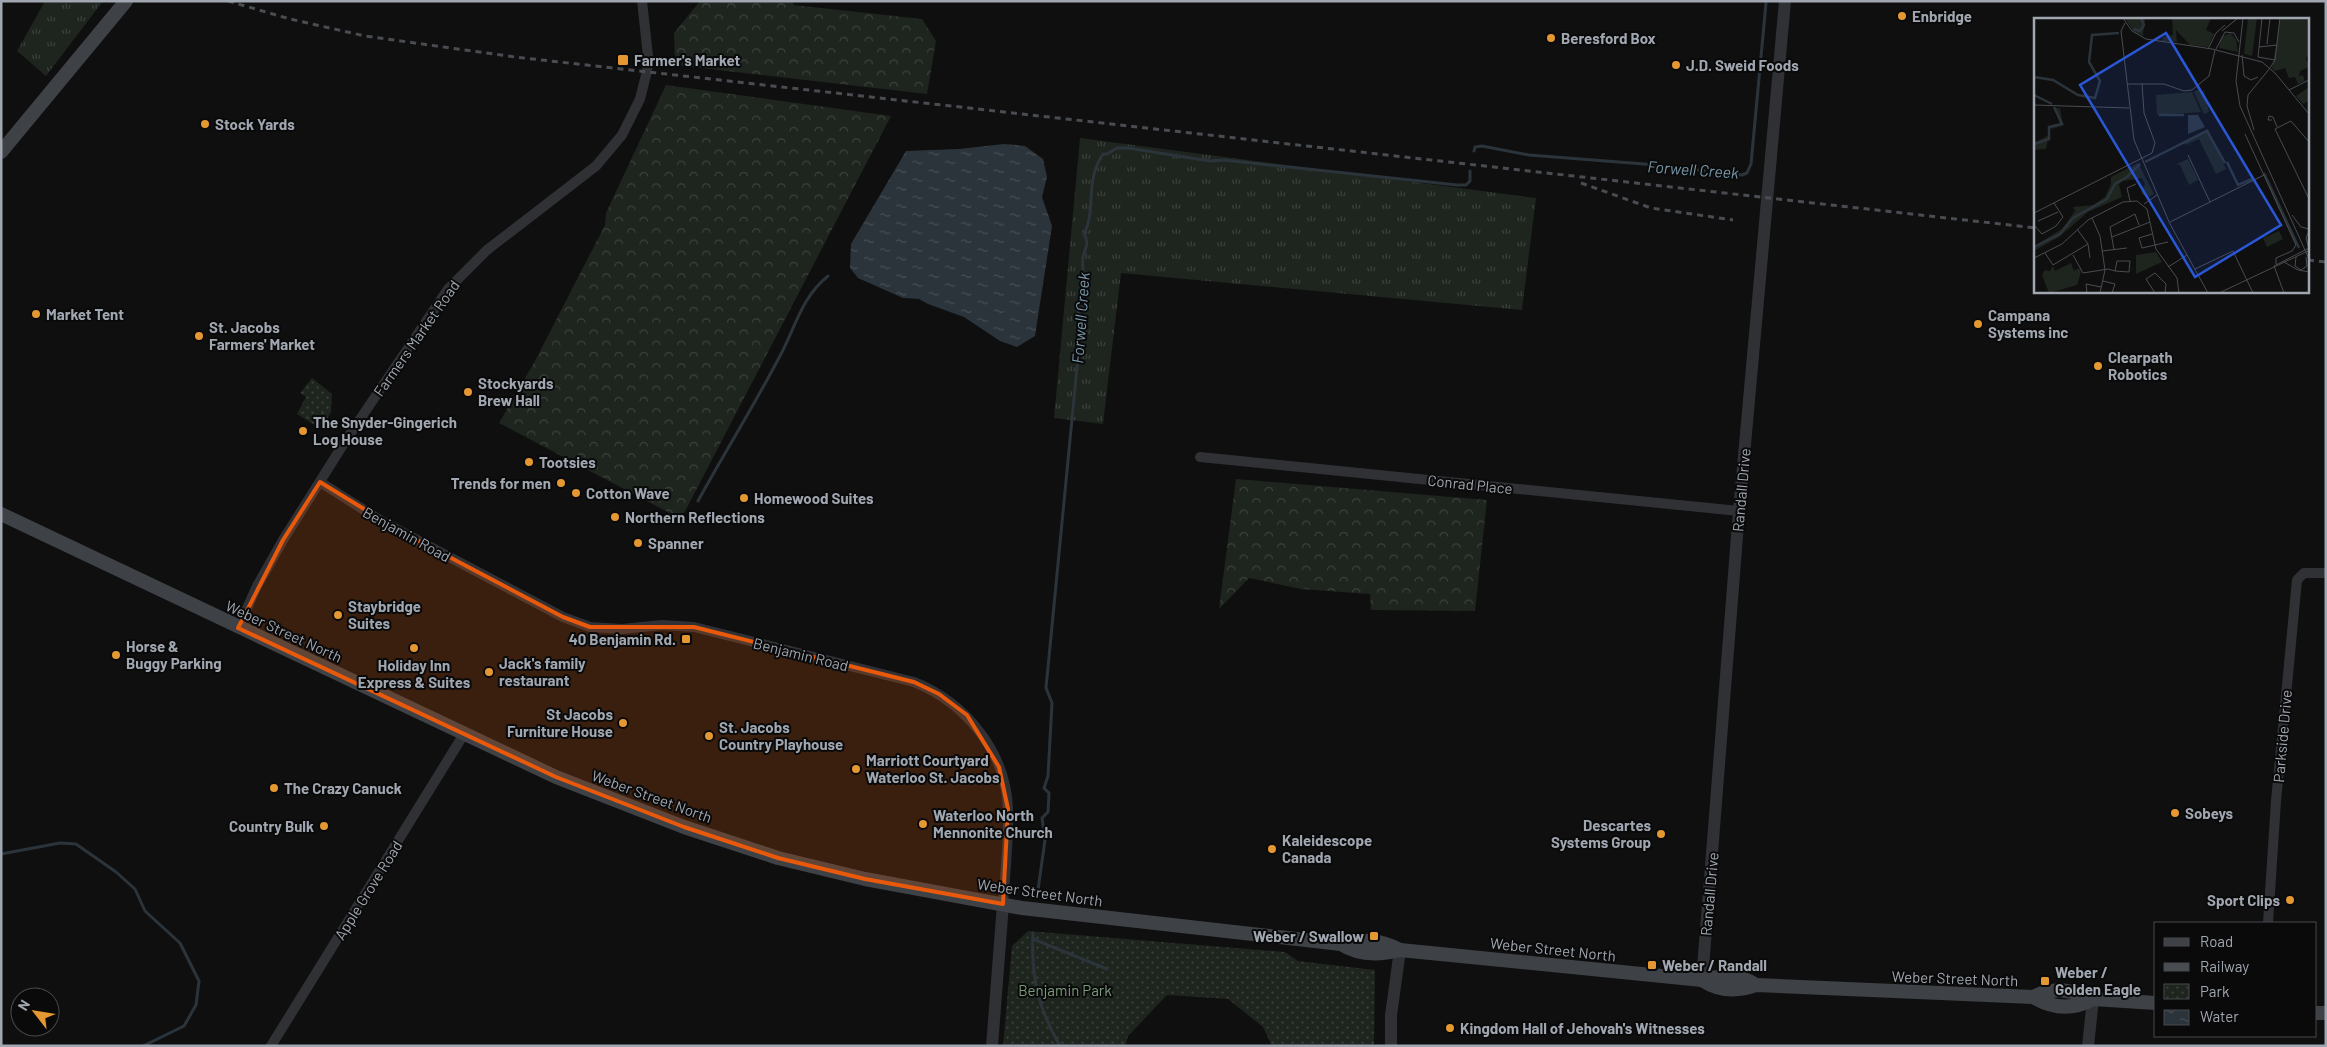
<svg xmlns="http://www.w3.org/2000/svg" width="2327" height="1047" viewBox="0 0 2327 1047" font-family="Barlow,sans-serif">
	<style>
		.grass { fill: url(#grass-tufts) }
		.forest { fill: url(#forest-crowns) }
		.park { fill: url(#park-dots) }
		.water { fill: url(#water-ripples) }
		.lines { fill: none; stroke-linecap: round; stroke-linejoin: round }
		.stream { stroke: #2b343a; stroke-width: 3 }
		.minor { stroke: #303135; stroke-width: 10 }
		.tertiary { stroke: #303135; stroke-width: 12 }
		.secondary { stroke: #3e4145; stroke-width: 14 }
		.rail { stroke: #494c50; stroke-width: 3; stroke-dasharray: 6 5; stroke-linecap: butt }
		.marked { fill: #e8590c; fill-opacity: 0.2; stroke: #e8590c; stroke-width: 4; stroke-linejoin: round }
		.poi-dot { fill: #e59832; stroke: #0a0a0b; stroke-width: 2 }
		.labels { text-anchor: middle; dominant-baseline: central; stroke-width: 4; stroke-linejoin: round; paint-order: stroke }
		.poi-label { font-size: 15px; font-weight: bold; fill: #a1a7b0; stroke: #0a0a0b; text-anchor: start }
		.street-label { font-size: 15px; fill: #a1a7b0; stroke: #0a0a0b }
		.park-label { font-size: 15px; fill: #7a9b79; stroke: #0a0a0b }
		.water-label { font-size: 16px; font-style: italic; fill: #7998aa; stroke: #0a0a0b }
		.inset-river { fill: none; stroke: #2b343a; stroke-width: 2.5 }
		.inset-road { fill: none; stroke: #494c50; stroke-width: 1 }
		.view { fill: #2a57d4; fill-opacity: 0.15; stroke: #2a57d4; stroke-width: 2.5 }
		.inset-edge { fill: none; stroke: #a1a7b0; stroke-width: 2.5 }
	</style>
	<defs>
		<pattern id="grass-tufts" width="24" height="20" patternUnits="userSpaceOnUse" patternTransform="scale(1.25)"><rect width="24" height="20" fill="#1e241e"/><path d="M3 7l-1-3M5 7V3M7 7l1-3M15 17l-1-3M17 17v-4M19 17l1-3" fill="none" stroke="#3c413c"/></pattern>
		<pattern id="forest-crowns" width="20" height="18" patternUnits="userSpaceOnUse" patternTransform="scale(1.25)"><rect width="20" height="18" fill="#1e241e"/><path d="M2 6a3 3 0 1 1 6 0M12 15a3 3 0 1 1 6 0" fill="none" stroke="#3c413c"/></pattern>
		<pattern id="park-dots" width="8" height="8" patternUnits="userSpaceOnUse" patternTransform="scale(1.25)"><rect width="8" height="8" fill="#1e241e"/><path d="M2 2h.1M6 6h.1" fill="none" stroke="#3c413c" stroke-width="1.8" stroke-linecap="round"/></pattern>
		<pattern id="water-ripples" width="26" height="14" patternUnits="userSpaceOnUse" patternTransform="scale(1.25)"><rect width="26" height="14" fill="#2b343a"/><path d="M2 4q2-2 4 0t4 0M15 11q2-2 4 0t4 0" fill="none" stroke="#474f54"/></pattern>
	</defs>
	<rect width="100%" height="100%" fill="#0f0f10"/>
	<g class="grass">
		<path d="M45,1H103L46,76L17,51Z"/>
		<path d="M1080,138L1536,198L1522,310L1121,273L1103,424L1054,418Z"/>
	</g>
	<g class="forest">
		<path d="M700,1H792L794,5L922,19L936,41L927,94L675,65L674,33Z"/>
		<path d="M666,85L891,116L681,519L499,423L535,361L605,225L606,213Z"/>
		<path d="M1236,479L1487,500L1475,611L1371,610L1370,594L1301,589L1249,578L1219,609Z"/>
	</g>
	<g class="park">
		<path d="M312,378L332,394L331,412L321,429L297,414L306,397L300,393Z"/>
		<path d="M1028,931L1285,952L1298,961L1375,970L1374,1046H1272L1263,1027L1228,999L1167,995L1128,1036L1125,1046H1003L1012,946Z"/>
	</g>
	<path class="water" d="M1004,144L1025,146L1043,159L1047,177L1042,197L1052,226L1035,336L1017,347L1000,341L964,317L928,304L919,299L903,298L858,278L850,268L851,244L906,151L959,149Z"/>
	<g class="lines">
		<g class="stream">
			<path d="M1474,151L1475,147L1482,146L1529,155L1644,164L1742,175L1747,173L1751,164L1766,3"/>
			<path d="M698,501C725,452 755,404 781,354C796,325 802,297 828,276"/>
			<path d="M1,854L60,843L76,844L116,872L135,889L145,911L180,943L199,981L196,1005L184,1026L143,1046"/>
			<path d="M1038,890L1045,840L1042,818L1048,812L1049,793L1044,788L1048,776L1052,703L1046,688L1078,357L1077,327L1080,322C1078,312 1078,299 1084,290L1080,281C1086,270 1081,268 1083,257C1085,248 1090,244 1084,234C1097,209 1084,182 1103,154H1107L1117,148H1128L1210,161L1224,160L1457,185H1466L1470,181V171"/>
			<path d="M1033,934C1031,977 1038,1008 1060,1046"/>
			<path d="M1033,939L1107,969"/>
		</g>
		<g class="minor">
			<path d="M1200,457L1739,511"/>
			<path d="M320,482L383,522L563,617L590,627L622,629L662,625L694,627L914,682C966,703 1006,752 1008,809C1009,841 1005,873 1003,904"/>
			<path d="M238,628L257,586L283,540L346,440L448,289L487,250L596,166L622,135L640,99L647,71L648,56L642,1"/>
			<path d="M2268,923L2276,801L2297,580L2304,573H2326"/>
			<path d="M271,1046L464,734"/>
		</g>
		<g class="tertiary">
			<path d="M1702,980L1739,511L1785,1"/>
			<path d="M992,1046L1003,904"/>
			<path d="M1391,1046V1015L1400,950"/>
			<path d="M2088,1046L2093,999"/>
		</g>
		<g class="secondary">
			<path d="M1,152L126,1"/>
			<path d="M1,514L556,777L684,827L778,858L865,879L1022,908L1341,944C1360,937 1383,941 1400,950"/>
			<path d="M1341,944C1359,956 1380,955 1400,950L1702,980C1719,975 1741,974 1756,985"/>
			<path d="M1702,980C1719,991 1737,992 1756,985L2033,997C2053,1009 2073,1010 2093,999"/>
			<path d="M2033,997L2044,992L2060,990L2079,993L2093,999L2156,1003"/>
			<path d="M2316,1013H2326"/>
		</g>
		<g class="rail">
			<path d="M228,1L290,19L365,36L515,57L2036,228"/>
			<path d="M1581,183L1651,208L1733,220"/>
			<path d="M2308,260L2326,262"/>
		</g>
	</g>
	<path class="marked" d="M320,482L400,531L563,617L590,627H694L914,682L939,694L967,715L999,767L1008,809L1003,904L865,879L778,858L684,827L556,777L238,628L283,540Z"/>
	<g class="poi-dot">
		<circle cx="1902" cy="16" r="5"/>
		<circle cx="1551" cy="38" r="5"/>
		<rect x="617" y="54" width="12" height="12" rx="2.5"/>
		<circle cx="1676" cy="65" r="5"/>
		<circle cx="205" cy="124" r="5"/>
		<circle cx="36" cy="314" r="5"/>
		<circle cx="1978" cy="324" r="5"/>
		<circle cx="199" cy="336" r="5"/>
		<circle cx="2098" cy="366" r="5"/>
		<circle cx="468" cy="392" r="5"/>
		<circle cx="303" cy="431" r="5"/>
		<circle cx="529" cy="462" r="5"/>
		<circle cx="561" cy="483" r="5"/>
		<circle cx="576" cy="493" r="5"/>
		<circle cx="744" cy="498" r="5"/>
		<circle cx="615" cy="517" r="5"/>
		<circle cx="638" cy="543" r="5"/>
		<circle cx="338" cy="615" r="5"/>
		<rect x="681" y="634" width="10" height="10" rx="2.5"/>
		<circle cx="414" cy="648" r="5"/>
		<circle cx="116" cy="655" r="5"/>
		<circle cx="489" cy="672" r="5"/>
		<circle cx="623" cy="723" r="5"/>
		<circle cx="709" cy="736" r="5"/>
		<circle cx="856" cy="769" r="5"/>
		<circle cx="274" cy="788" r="5"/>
		<circle cx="2175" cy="813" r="5"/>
		<circle cx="923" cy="824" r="5"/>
		<circle cx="324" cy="826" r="5"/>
		<circle cx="1661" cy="834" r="5"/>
		<circle cx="1272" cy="849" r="5"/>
		<circle cx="2290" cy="900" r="5"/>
		<rect x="1369" y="931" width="10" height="10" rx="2.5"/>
		<rect x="1647" y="960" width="10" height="10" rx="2.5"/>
		<rect x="2040" y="976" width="10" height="10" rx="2.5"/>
		<circle cx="1450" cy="1028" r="5"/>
	</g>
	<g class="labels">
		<g class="poi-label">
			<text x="1912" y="16">Enbridge</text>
			<text x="1561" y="38">Beresford Box</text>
			<text x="634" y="60">Farmer's Market</text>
			<text x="1686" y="65">J.D. Sweid Foods</text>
			<text x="215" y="124">Stock Yards</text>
			<text x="46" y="314">Market Tent</text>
			<text x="1988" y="315">Campana<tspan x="1988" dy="17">Systems inc</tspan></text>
			<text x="209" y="327">St. Jacobs<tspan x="209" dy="17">Farmers' Market</tspan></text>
			<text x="2108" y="357">Clearpath<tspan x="2108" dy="17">Robotics</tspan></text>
			<text x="478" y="383">Stockyards<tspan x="478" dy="17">Brew Hall</tspan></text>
			<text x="313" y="422">The Snyder-Gingerich<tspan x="313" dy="17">Log House</tspan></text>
			<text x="539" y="462">Tootsies</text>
			<text x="551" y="483" text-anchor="end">Trends for men</text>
			<text x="586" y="493">Cotton Wave</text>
			<text x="754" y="498">Homewood Suites</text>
			<text x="625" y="517">Northern Reflections</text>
			<text x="648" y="543">Spanner</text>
			<text x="348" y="606">Staybridge<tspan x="348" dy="17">Suites</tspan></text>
			<text x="676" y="639" text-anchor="end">40 Benjamin Rd.</text>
			<text x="126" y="646">Horse &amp;<tspan x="126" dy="17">Buggy Parking</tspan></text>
			<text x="499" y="663">Jack's family<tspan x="499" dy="17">restaurant</tspan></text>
			<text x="414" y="665" text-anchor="middle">Holiday Inn<tspan x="414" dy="17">Express &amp; Suites</tspan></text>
			<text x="613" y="714" text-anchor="end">St Jacobs<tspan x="613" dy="17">Furniture House</tspan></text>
			<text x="719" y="727">St. Jacobs<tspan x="719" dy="17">Country Playhouse</tspan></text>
			<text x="866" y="760">Marriott Courtyard<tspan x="866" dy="17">Waterloo St. Jacobs</tspan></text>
			<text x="284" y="788">The Crazy Canuck</text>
			<text x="2185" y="813">Sobeys</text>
			<text x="933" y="815">Waterloo North<tspan x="933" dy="17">Mennonite Church</tspan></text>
			<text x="1651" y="825" text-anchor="end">Descartes<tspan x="1651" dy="17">Systems Group</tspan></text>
			<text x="314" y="826" text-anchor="end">Country Bulk</text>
			<text x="1282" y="840">Kaleidescope<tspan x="1282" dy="17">Canada</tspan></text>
			<text x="2280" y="900" text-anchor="end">Sport Clips</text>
			<text x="1364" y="936" text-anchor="end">Weber / Swallow</text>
			<text x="1662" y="965">Weber / Randall</text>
			<text x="2055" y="972">Weber /<tspan x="2055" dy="17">Golden Eagle</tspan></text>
			<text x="1460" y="1028">Kingdom Hall of Jehovah's Witnesses</text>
		</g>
		<g class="street-label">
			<text transform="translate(416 338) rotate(-55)">Farmers Market Road</text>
			<text transform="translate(1470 484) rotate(6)">Conrad Place</text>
			<text transform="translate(1741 490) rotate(-85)">Randall Drive</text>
			<text transform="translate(407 534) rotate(29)">Benjamin Road</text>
			<text transform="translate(284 631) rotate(25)">Weber Street North</text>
			<text transform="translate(801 654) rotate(14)">Benjamin Road</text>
			<text transform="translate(2282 736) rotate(-85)">Parkside Drive</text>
			<text transform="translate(652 796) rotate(20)">Weber Street North</text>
			<text transform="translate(368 890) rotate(-58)">Apple Grove Road</text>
			<text transform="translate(1040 892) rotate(8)">Weber Street North</text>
			<text transform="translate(1709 894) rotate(-85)">Randall Drive</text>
			<text transform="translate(1553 949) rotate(6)">Weber Street North</text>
			<text transform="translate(1955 978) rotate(2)">Weber Street North</text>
		</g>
		<g class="park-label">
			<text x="1065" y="990">Benjamin Park</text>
		</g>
		<g class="water-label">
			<text transform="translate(1693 169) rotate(4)">Forwell Creek</text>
			<text transform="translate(1080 318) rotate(-86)">Forwell Creek</text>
		</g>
	</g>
	<g transform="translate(2034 18)">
		<rect width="275" height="275" fill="#0f0f10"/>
		<path d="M91,0H111L109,18L100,14ZM138,0H177L172,12L180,16L174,29L156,27L142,12L143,24L128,23L129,19L139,17ZM214,0H223L218,38L210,36ZM247,0H274L275,37L272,40L275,49L266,53L265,58L269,57L271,63L264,66L261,59L255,60L251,50L241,53L238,50ZM196,15L202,21L204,34L185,30L187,19ZM20,90H26L29,108L16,111L12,131L0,132V125L15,117L14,108L26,105ZM174,111L192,151L182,156L165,121L152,127L150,123ZM245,213L249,221L233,229L229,220Z" fill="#1e241e"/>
		<path d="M163,72L170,73L175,94L170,96L160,74ZM158,74L167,94L123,97L122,77ZM154,141L164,162L155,167L146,147L142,146Z" fill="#1e241e"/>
		<path d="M275,69V83L269,86L262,78Z" fill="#1e241e"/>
		<path d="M104,145L120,176L113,180L107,175L111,166L108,160L89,163L85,166L88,179L54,194L25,219L0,233V228L28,211L41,193L39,189L59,187L71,179L77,166V159ZM122,234L128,244L102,256V237ZM37,245L40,253L45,250L47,254L43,267L15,275L8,257L11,252L16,253L19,248L21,253Z" fill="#1e241e"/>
		<path d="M154,97H164L171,109L154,116Z" fill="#2b343a"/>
		<path class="inset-river" d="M99,11L106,13L110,7L107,0M0,59L19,62L44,77L61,80L66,63L55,44L58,17L85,15M0,77L18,86M125,97H150M0,126L15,121V109L28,106L20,89M111,144L173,113L191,145M193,144L204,167L218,161M230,155L265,230M0,229L26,216L39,200L73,181L81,166L93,159L106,146"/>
		<path class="inset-road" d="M89,0L98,13L112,21L178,31L228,44L241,55L275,96M209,0L202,63L206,88L275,241M228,0L224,39L241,42M91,5L87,13L100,122L136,206L174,275M188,13L204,0M233,26L236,0M225,29L243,27M174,31L182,15L191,7M182,31L191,14L200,15L205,24M208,37L210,58L217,62L224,59M236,50L241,42L246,0M93,66H130L150,73L158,72L175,58L181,32M255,72L275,62M0,87L95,90M238,102H234L235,98L239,99L243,109M220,112L213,88L214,77L236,50M211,116L262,227L258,233L242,240V246M275,124L257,103L241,111L275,181M154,137L176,184M96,183L93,170L102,166M110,186L123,177M0,195L118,135L121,125L110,95L108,65M258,197L267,209L275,211M58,200L66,218L71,252L66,275M4,203L24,194M136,204L230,157M0,207L8,216L22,208L29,199L20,185M43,211L54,226L56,240M275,213L272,220L275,231M118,216L105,220L108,230L134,224M78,219L116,204M80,232L76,209L101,196L105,207M68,233L93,230M11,235L19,247L54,226M39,237L49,255L74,251L81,253L95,254L96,243H83L81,253M262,239L261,248L267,252L273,248L272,239M0,240L28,226L54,202L89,184L103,183L113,191L122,231L143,260L145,275M250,244L264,252L275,254M134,249L153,237M161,251L199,233L219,275M69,263L81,266L78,275M53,275L52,266L67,269M121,275L112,261L121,255L132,266L131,275M185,275L274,233M250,275L240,248L275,230"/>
		<path class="view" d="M132,15L247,207L161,259L46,67Z"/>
		<rect width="275" height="275" class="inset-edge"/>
	</g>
	<rect width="2327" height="1047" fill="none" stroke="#a1a7b0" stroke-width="5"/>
	<rect x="2154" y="922" width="162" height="115" fill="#0a0a0b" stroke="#46494d"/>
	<rect x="2164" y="938" width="25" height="8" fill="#3e4145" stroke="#46494d"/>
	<text x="2200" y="947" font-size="15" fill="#a1a7b0">Road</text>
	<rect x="2164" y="963" width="25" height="8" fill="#494c50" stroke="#46494d"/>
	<text x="2200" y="972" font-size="15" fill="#a1a7b0">Railway</text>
	<rect x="2164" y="984" width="25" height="15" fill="url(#park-dots)" stroke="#46494d"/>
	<text x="2200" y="997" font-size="15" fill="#a1a7b0">Park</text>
	<rect x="2164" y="1010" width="25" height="15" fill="url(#water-ripples)" stroke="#46494d"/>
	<text x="2200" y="1022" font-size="15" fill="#a1a7b0">Water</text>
	<g transform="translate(35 1012) rotate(301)"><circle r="24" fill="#0a0a0b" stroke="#46494d"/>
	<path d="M0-4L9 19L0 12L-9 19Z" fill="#e59832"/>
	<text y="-8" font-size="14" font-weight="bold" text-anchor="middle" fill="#a1a7b0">N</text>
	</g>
</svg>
